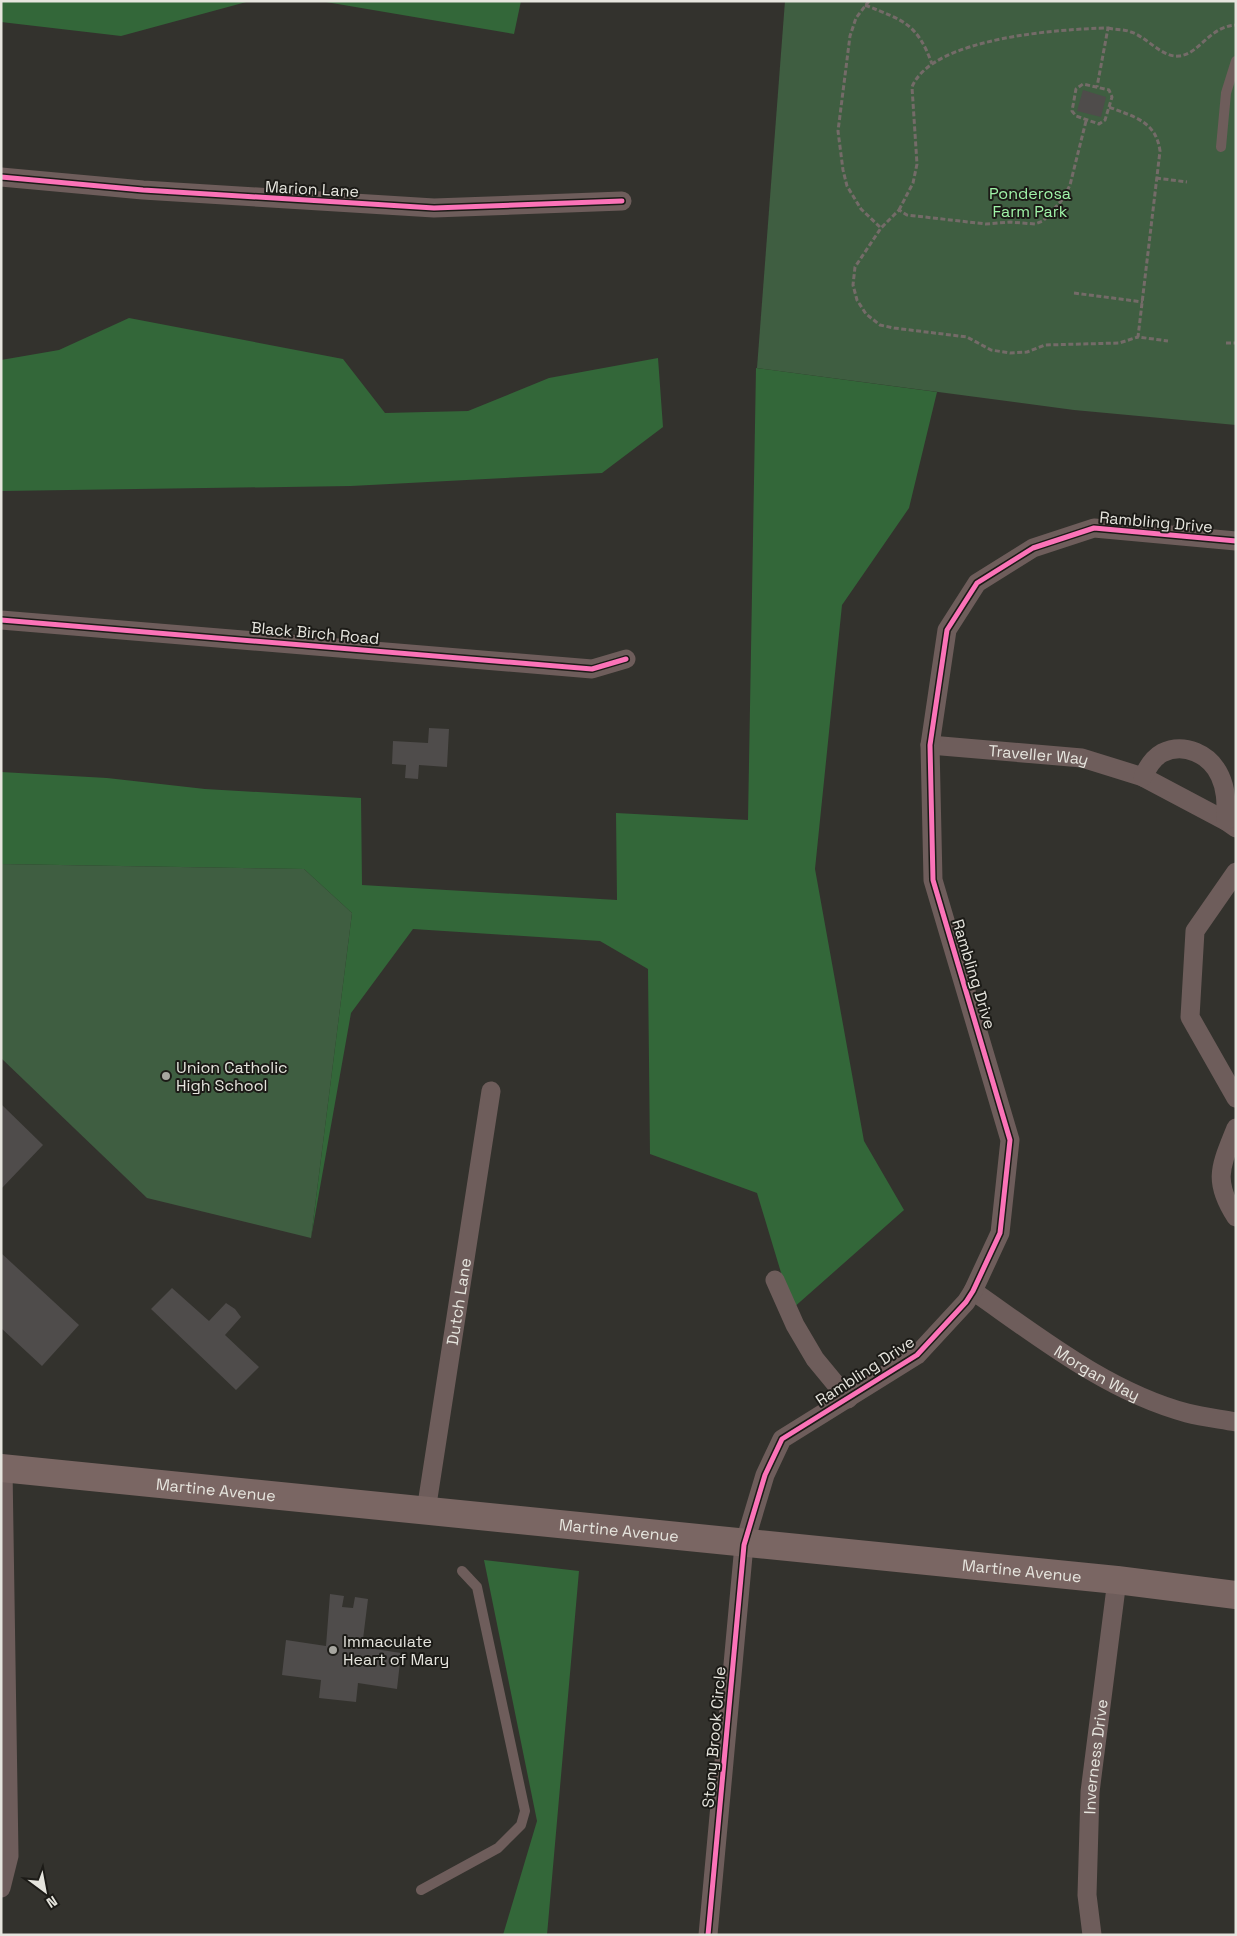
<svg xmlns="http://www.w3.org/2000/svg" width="1237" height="1936" viewBox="0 0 1237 1936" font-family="'Space Grotesk',sans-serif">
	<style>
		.green { fill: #3f5e41 }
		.forest { fill: #336739 }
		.building { fill: #4f4c4b }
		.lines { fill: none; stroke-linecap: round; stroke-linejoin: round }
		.path { stroke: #746b68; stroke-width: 3; stroke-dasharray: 5 2.5; stroke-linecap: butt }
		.lane { stroke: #6e5d5b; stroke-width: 10 }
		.street { stroke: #6e5d5b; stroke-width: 19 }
		.secondary { stroke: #7a6663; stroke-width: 28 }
		.cycleway-casing { stroke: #1c1b17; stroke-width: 8 }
		.cycleway { stroke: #fb73b8; stroke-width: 5 }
		.poi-dot { fill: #a7a6a0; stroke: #1c1b17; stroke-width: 2 }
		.labels { text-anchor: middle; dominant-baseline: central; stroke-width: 4; stroke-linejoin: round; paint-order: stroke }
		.street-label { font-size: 16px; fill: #e6e5de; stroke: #1c1b17 }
		.park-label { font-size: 16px; fill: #a0f4a8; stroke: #1c1b17 }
		.poi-label { font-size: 16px; fill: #e6e5de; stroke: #1c1b17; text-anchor: start }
	</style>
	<rect width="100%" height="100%" fill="#33322d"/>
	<g class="green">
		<path d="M785,1H1236V425L1074,410L757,368Z"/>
		<path d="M1,864L304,869L352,913L311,1238L147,1198L1,1058Z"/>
	</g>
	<g class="forest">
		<path d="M1,1H250L121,36L1,22Z"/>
		<path d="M320,1H521L514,34Z"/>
		<path d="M129,318L343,359L385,413L468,411L549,378L658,358L663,427L602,473L351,486L1,491V360L59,350Z"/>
		<path d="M756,368L937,392L909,508L842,605L815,869L864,1141L904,1210L792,1309L757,1193L650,1154L648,969L600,941L413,929L351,1013L311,1238L352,913L304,869L1,864V772L107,778L205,789L361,798L362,885L617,900L616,813L748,820Z"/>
		<path d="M484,1560L579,1571L547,1935H503L537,1821Z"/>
	</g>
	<g class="building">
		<path d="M1083,90L1106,97L1101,117L1077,111Z"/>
		<path d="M429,728L449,729L447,767L419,765L418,779L405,778L406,765L392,764L393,741L428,743Z"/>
		<path d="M1,1104L43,1145L1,1189Z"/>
		<path d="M1,1253L79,1325L42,1366L1,1328Z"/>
		<path d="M172,1288L209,1321L226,1303L235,1309L241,1317L225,1335L259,1367L236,1390L151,1309Z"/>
		<path d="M330,1594L344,1596L342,1607L353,1608L355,1597L368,1599L362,1647L401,1653L397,1689L358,1683L356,1702L319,1698L321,1680L282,1675L286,1640L326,1646Z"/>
	</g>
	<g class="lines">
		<g class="path">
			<path d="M869,1L856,18L850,36L838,131L843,170L847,186L861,209L881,228"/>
			<path d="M865,5C904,21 917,23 932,64"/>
			<path d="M1108,28C1116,30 1124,29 1131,32C1147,37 1162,58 1179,56C1200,54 1208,27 1236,25"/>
			<path d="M1109,107L1112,97L1109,90L1083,84L1076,89L1072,111L1076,116L1099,124L1105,120L1109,107C1134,117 1156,121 1160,151L1138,337L1168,341"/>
			<path d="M1086,121L1070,185L1063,199L1043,221L1035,224L1010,222L986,224L907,215L899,210L881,228L855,267L853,285L857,300L866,314L880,325L894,328L967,337L991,350L1010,353L1027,352L1045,345L1119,343L1138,337"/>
			<path d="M1156,178L1187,182"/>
			<path d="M899,210L913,183L917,164L912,87C932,37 1062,29 1108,28L1097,87"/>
			<path d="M1074,293L1143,302"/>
			<path d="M1226,343H1236"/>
		</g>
		<g class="lane">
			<path d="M1221,147L1226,93L1236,61"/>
			<path d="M421,1890L498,1848L521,1825L525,1811L477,1587L462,1571"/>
		</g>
		<g class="street">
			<path d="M1,177L143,190L434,208L622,201"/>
			<path d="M1,620L592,669L626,659"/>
			<path id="s1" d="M930,745L1082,758L1143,777L1226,821L1236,828"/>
			<path d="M1143,777C1147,768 1153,758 1162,753C1184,742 1210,754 1220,776C1227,791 1226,805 1226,821"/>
			<path d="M1236,872L1195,931L1190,1017L1236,1098"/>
			<path d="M1236,1128C1221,1166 1212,1180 1236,1217"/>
			<path d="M775,1280L795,1325L815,1359L848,1399"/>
			<path id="s2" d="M973,1291C1039,1337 1108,1392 1187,1413C1203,1417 1220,1419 1236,1422"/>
			<path id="s3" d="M426,1511L491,1091"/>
			<path d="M1,1888L9,1856L3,1468"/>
			<path d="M708,1935L744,1545L765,1475L782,1439L917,1355L966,1302L973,1291L1000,1233L1010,1140L933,880L930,745L947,630L977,583L1033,548L1094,528L1236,541"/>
			<path id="s4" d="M1092,1935L1087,1895L1090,1792L1117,1580"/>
		</g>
		<path class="secondary" id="s5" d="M1,1468L1117,1580L1236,1595"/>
		<g class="cycleway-casing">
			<g id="cycleway">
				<path d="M1,177L143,190L434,208L622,201"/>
				<path d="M1,620L592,669L626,659"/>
				<path d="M708,1935L744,1545L765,1475L782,1439L917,1355L966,1302L973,1291L1000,1233L1010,1140L933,880L930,745L947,630L977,583L1033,548L1094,528L1236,541"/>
			</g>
		</g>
		<use href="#cycleway" class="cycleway"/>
	</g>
	<g class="poi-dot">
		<circle cx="166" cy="1076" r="5"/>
		<circle cx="333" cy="1650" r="5"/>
	</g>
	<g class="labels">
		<g class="street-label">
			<text transform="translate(312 189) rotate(3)">Marion Lane</text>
			<text transform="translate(1156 522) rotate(5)">Rambling Drive</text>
			<text transform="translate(315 633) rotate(5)">Black Birch Road</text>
			<text stroke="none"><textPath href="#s1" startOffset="109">Traveller Way</textPath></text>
			<text transform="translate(974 974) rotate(73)">Rambling Drive</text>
			<text stroke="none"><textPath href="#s3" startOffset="212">Dutch Lane</textPath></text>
			<text transform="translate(865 1371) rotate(-33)">Rambling Drive</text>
			<text stroke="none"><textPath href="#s2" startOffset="149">Morgan Way</textPath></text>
			<text stroke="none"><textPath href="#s5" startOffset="216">Martine Avenue</textPath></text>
			<text stroke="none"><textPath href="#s5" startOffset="621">Martine Avenue</textPath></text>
			<text stroke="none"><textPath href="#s5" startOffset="1026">Martine Avenue</textPath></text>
			<text transform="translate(714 1737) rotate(-85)">Stony Brook Circle</text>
			<text stroke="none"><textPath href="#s4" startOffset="179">Inverness Drive</textPath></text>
		</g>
		<g class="park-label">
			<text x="1030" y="193">Ponderosa<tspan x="1030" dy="18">Farm Park</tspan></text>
		</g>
		<g class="poi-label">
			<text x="176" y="1067">Union Catholic<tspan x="176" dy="18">High School</tspan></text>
			<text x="343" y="1641">Immaculate<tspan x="343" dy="18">Heart of Mary</tspan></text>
		</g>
	</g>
	<rect width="1237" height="1936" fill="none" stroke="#e6e5de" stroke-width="5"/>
	<g transform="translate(45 1891) rotate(148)" stroke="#1c1b17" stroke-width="4" paint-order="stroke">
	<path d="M0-4L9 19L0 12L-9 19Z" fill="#e6e5de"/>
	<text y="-8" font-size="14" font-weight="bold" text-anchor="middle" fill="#e6e5de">N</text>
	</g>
</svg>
